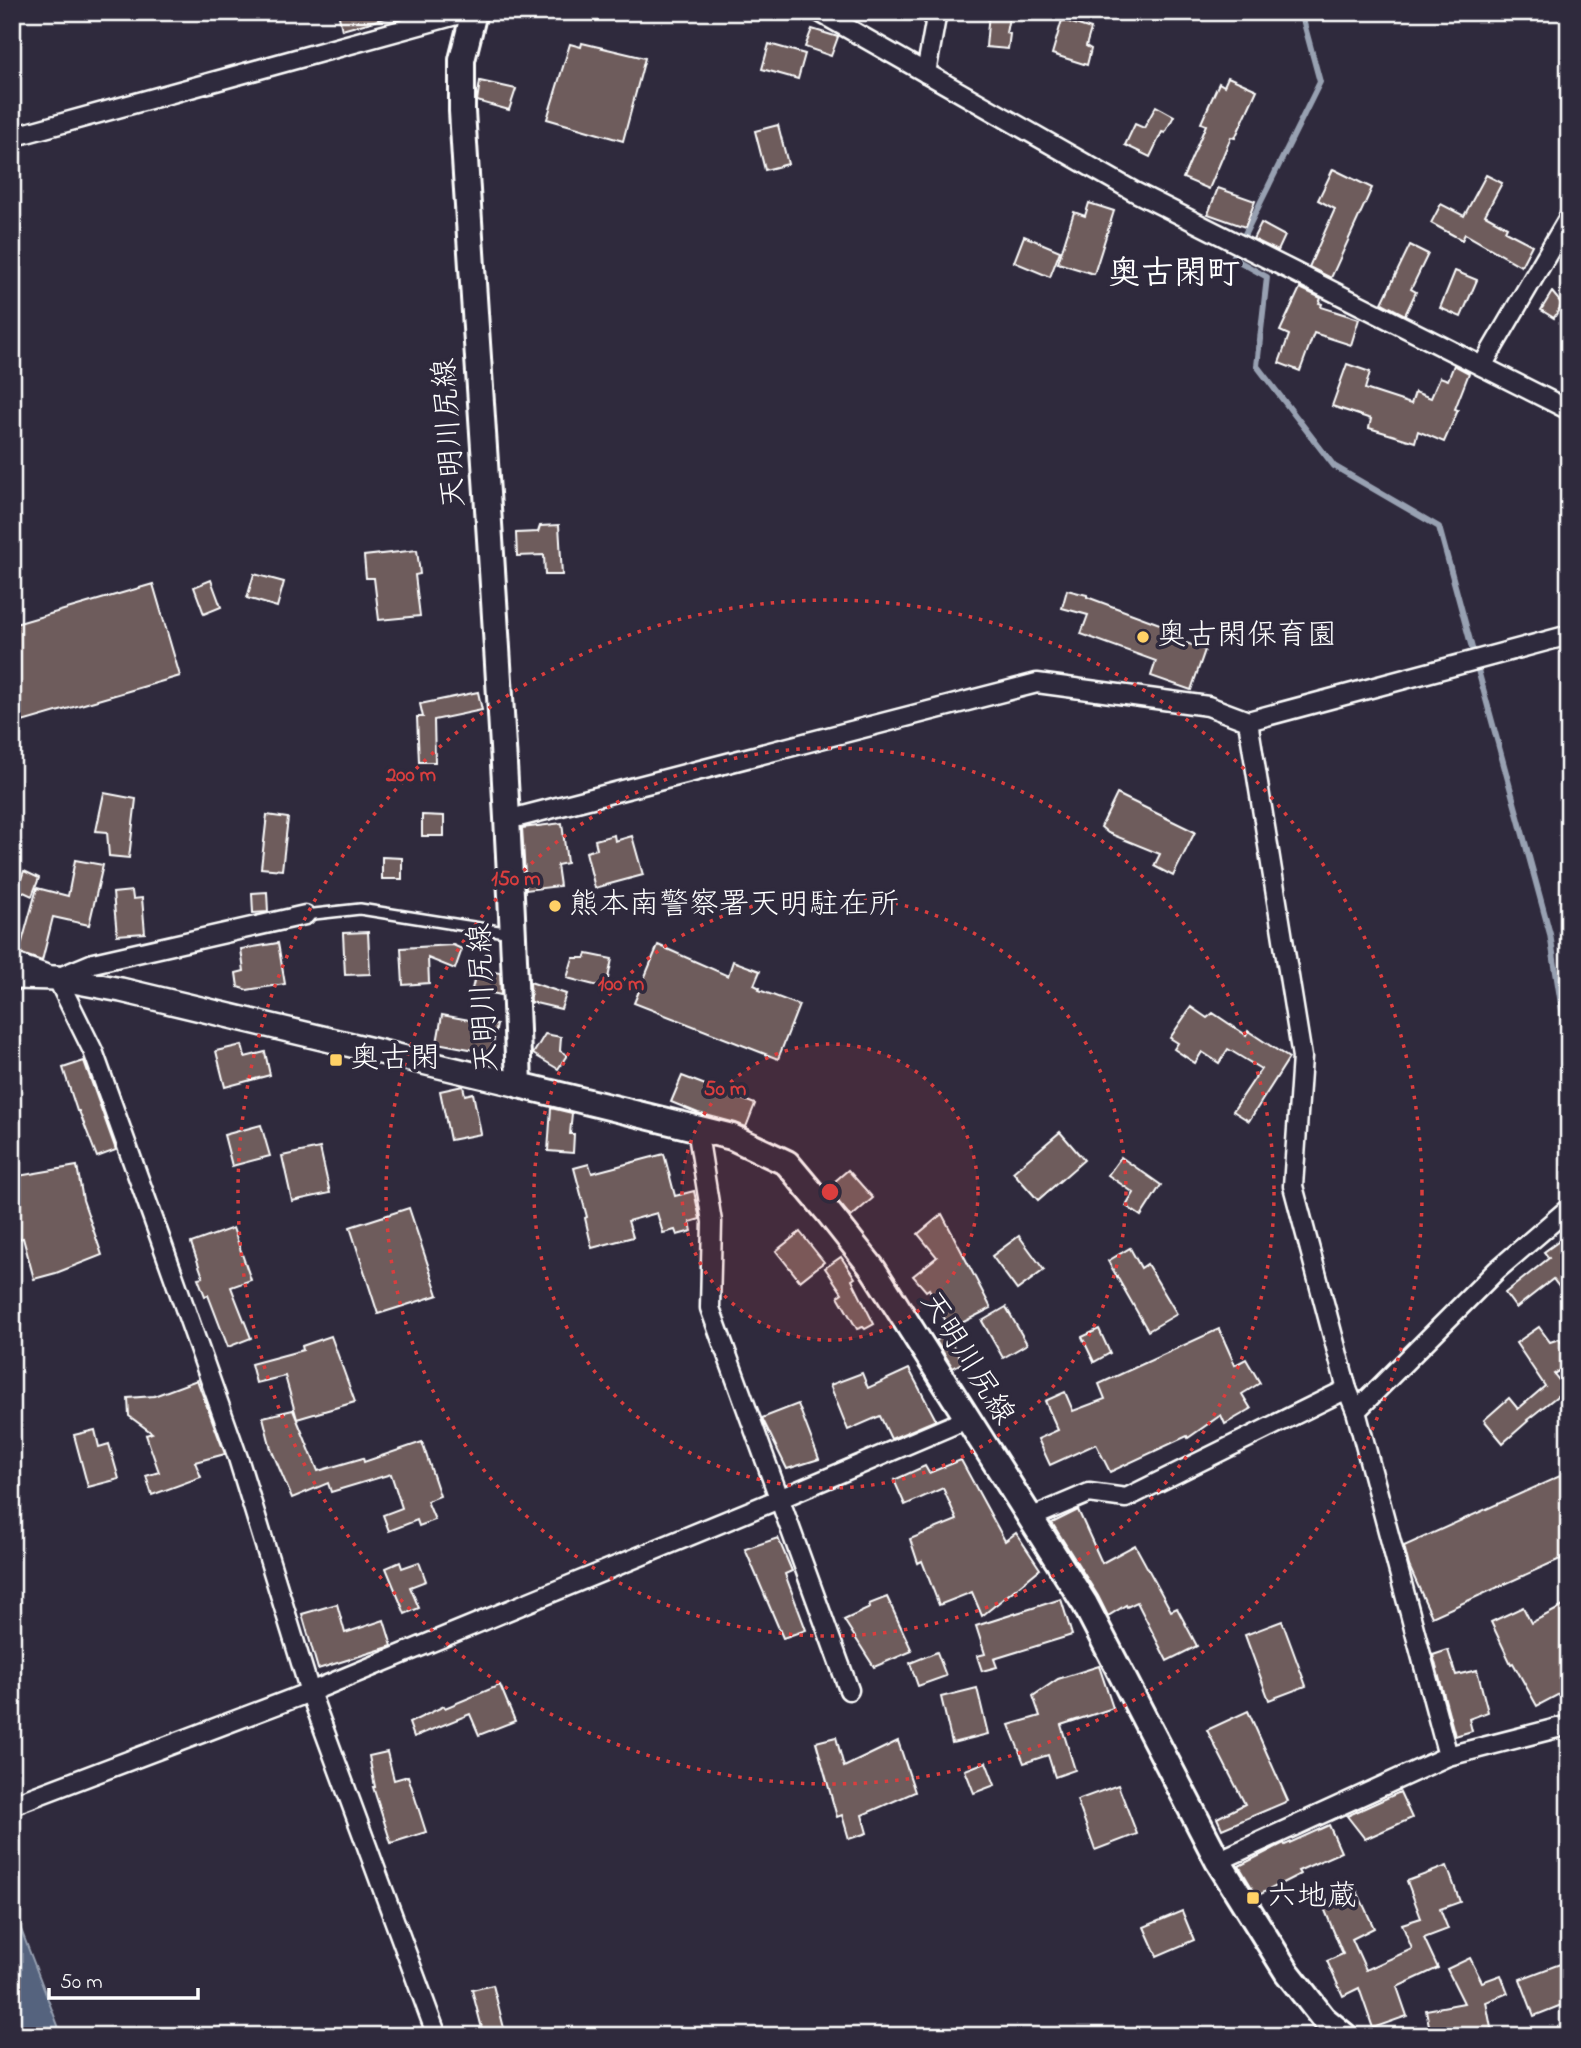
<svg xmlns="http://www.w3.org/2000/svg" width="1581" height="2048" viewBox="0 0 1581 2048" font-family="'Indie Flower','Klee One',sans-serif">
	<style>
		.water { fill: #54637e; stroke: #98a1b2; stroke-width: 2 }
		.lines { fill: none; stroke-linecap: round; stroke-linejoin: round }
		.stream { stroke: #98a1b2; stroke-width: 6 }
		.building { fill: #6e5b5b; stroke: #fff; stroke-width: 2 }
		.service-casing { stroke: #fff; stroke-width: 14 }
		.minor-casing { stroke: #fff; stroke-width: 23 }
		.tertiary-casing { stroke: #fff; stroke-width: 28 }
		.secondary-casing { stroke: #fff; stroke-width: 30 }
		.service { stroke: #2f2a3d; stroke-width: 9 }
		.minor { stroke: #2f2a3d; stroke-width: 18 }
		.tertiary { stroke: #2f2a3d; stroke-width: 23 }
		.secondary { stroke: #2f2a3d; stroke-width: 24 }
		.ring { fill: none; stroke: #da3e3e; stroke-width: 3.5; stroke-dasharray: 3.5 7 }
		.poi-dot { fill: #ffd166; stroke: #2f2a3d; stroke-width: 2.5 }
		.labels { text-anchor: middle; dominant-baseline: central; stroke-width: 7; stroke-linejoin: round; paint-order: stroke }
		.street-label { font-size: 30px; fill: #fff; stroke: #2f2a3d }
		.poi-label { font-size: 30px; fill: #fff; stroke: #2f2a3d; text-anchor: start }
		.quarter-label { font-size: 33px; font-weight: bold; fill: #fff; stroke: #2f2a3d }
		.centre { fill: #da3e3e; stroke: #2f2a3d; stroke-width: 3.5 }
		.ring-label { font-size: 21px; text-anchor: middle; font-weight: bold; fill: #da3e3e; stroke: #2f2a3d; stroke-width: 7; stroke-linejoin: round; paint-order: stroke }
	</style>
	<rect width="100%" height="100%" fill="#2f2a3d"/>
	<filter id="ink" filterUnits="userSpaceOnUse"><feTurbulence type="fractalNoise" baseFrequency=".0143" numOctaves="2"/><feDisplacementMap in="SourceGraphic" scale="14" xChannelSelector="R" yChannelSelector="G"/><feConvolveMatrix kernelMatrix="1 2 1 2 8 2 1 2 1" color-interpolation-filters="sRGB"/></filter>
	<g filter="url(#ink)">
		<path class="water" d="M12,1906L62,2036H12Z"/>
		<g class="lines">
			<path class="stream" d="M1301,12L1320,82L1233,258L1267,277L1257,366L1334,466L1439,527L1550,934L1569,1055"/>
		</g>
		<g class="building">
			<path d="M338,12H389V17L342,30Z"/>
			<path d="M989,12H1010L1006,33L1010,34L1008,49L986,47Z"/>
			<path d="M1062,20L1091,29L1086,46L1091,49L1087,65L1052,54Z"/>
			<path d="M812,29L838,37L831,56L805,47Z"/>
			<path d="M582,43L645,58L623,141L547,119L570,44L581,47Z"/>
			<path d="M769,44L805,54L798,79L762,69Z"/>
			<path d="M1228,77L1257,90L1235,138L1231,137L1209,189L1183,178L1206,125L1201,123L1219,83L1224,86Z"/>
			<path d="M480,81L516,89L509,110L477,101Z"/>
			<path d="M1156,106L1174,116L1165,133L1162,132L1150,157L1125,145L1135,124L1144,128Z"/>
			<path d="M778,125L788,164L765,170L755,131Z"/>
			<path d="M1333,169L1372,188L1331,278L1309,267L1335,209L1318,200Z"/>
			<path d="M1486,175L1502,183L1485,215L1507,227L1505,231L1532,245L1521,266L1465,234L1462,240L1431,223L1441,204L1464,216Z"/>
			<path d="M1218,188L1255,201L1245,227L1208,214Z"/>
			<path d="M1089,203L1114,211L1094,274L1058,263L1074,212L1085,216Z"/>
			<path d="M1261,223L1285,236L1278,251L1253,239Z"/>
			<path d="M1024,236L1060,251L1050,277L1014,262Z"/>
			<path d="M1410,245L1428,254L1411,289L1416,292L1405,315L1382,303Z"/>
			<path d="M1455,271L1477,280L1461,317L1440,308Z"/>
			<path d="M1300,288L1321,298L1319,303L1322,304L1321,307L1359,319L1351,345L1314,333L1300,371L1279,363L1289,335L1280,331Z"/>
			<path d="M1552,292L1562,304L1554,318L1541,310Z"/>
			<path d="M1347,364L1370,372L1365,389L1411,404L1415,392L1431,398L1440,377L1448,380L1454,365L1469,373L1455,409L1458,410L1444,442L1418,431L1415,442L1369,428L1371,419L1332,406Z"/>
			<path d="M559,525L562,575H545L544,555L517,556L516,533L538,532L540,526Z"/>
			<path d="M417,550L420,574L415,575L420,616L379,620L374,578H366L364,556Z"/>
			<path d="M254,574L284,582L277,607L247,598Z"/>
			<path d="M211,580L221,607L204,614L194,587Z"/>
			<path d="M153,584L180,676L12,725V625Z"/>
			<path d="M1067,590L1087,595V597L1176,630L1173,638L1205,650L1191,690L1151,676L1156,661L1081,634L1088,615L1062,608Z"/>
			<path d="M478,692L482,710L434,720L435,762H419L417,717H423L420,704Z"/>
			<path d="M104,793L136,799L129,858L109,856L107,832L96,831Z"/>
			<path d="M1117,794L1195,832L1173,876L1154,866L1160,854L1108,833L1101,827Z"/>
			<path d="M267,815L288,818L282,870L261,868Z"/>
			<path d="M422,815L444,816V836H422Z"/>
			<path d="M562,823L567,863L557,865L560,886L526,890L522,828Z"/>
			<path d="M614,835L615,841L632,836L643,875L595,888L586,852L597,849L595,840Z"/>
			<path d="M382,857L402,858V879H382Z"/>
			<path d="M75,860L103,865L89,925L53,917L42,961L19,953L37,888L68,896Z"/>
			<path d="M24,871L39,878L32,896L17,889Z"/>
			<path d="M132,891L133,899L142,898L145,933L117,935L113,893Z"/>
			<path d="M267,892L268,912L253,913L252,893Z"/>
			<path d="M368,932L370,974L345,975L343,933Z"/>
			<path d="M278,943L285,984L247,990L238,987L236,973L244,971L241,949Z"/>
			<path d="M453,945L462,949L455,969L428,958L429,983L403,985L401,948Z"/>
			<path d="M658,945L728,976L733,961L760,971L754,985L760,988L759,990L799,1005L778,1059L634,1003Z"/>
			<path d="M587,954L612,959L606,988L567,978L573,958H585Z"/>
			<path d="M477,969L500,973L501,995L472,989Z"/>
			<path d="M530,982L566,994L561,1009L531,1002Z"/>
			<path d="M1191,1007L1207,1018L1213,1013L1246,1035L1248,1031L1289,1058L1249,1121L1233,1111L1261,1069L1228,1049L1219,1063L1202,1052L1195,1063L1174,1049L1178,1043L1170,1038Z"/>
			<path d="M442,1015L497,1025L491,1053L437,1043Z"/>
			<path d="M545,1034L561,1037L560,1051L567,1055L558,1069L533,1054Z"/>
			<path d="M242,1045L245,1057L265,1052L270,1075L225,1087L216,1051Z"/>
			<path d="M84,1061L116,1150L97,1157L79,1111H77L63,1068Z"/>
			<path d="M682,1076L755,1104L746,1127L736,1123L698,1113L671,1102Z"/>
			<path d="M463,1086L465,1095L473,1093L481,1134L450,1140L440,1091Z"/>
			<path d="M551,1108L572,1113L570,1134H574L573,1153L548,1151Z"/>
			<path d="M261,1125L270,1156L232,1166L224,1135Z"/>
			<path d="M1060,1132L1084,1160L1038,1200L1013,1172Z"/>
			<path d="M320,1148L330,1193L292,1201L282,1156Z"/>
			<path d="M664,1154L675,1196L694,1191L700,1219L690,1222L692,1231L677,1235L675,1230L663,1233L657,1213L628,1221L633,1237L592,1248L585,1218L587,1217L574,1168L589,1164L592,1173Z"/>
			<path d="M1121,1157L1161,1185L1141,1216L1126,1206L1134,1193L1108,1175Z"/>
			<path d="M77,1166L83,1200L102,1255L56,1273L34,1279L23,1238L12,1240V1177Z"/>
			<path d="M848,1170L873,1198L851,1217L827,1188Z"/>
			<path d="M409,1208L438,1295L378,1314L350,1227Z"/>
			<path d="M942,1214L991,1308L950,1329L929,1289L926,1291L913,1276L937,1257L918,1234Z"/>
			<path d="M233,1228L251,1280L231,1287L251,1338L228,1347L208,1295L205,1296L198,1278L203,1277L191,1243Z"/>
			<path d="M800,1232L824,1262L800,1281L776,1251Z"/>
			<path d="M1569,1234V1300L1553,1279L1516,1308L1505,1293L1549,1258L1544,1252Z"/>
			<path d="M1019,1236L1044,1270L1017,1290L992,1256Z"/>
			<path d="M1130,1248L1141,1268L1147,1264L1177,1314L1148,1331L1108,1261Z"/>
			<path d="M841,1257L855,1278L852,1280L874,1324L865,1329L863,1327L857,1329L838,1296L842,1293L825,1268Z"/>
			<path d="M1006,1307L1027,1344L1003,1358L982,1321Z"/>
			<path d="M1539,1327L1550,1342L1559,1339L1569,1353V1365L1554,1374L1566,1389L1527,1420L1528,1421L1503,1443L1484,1420L1509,1398L1518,1409L1545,1386L1516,1343Z"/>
			<path d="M1099,1329L1110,1353L1094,1362L1082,1337Z"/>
			<path d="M1219,1329L1235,1365L1246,1359L1260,1383L1242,1394L1251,1409L1225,1424L1221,1415L1188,1438L1187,1436L1110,1472L1096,1444L1050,1465L1038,1439L1058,1430L1045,1401L1065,1392L1073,1411L1105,1399L1099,1384Z"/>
			<path d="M946,1334L963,1362L953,1368L936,1341Z"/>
			<path d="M331,1336L355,1402L297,1419L285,1376L256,1383L251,1364L303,1350L302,1346Z"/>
			<path d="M909,1369L936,1420L891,1439L880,1416L848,1430L830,1385L862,1373L868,1388Z"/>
			<path d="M197,1380L225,1454L195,1462L201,1477L152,1495L146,1476L159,1472L146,1435L152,1433L129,1416L128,1398L154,1396Z"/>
			<path d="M798,1404L819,1459L787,1469L762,1418Z"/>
			<path d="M293,1410L318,1471L363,1458L364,1462L422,1442L440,1496L427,1501L435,1520L419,1526L417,1520L389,1531L383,1515L402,1508L391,1474L331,1492L328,1483L292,1498L271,1449L263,1417Z"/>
			<path d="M95,1430L99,1447L109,1444L119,1479L88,1487L74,1435Z"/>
			<path d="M961,1460L1005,1541L1016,1533L1040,1569L982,1616L972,1592L939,1605L922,1561L918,1563L910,1539L957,1520L943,1488L905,1505L894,1480L925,1466L929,1473Z"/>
			<path d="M1569,1472V1555L1432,1617L1409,1566L1404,1546Z"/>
			<path d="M1078,1510L1102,1563L1135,1545L1171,1611L1177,1608L1197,1646L1167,1661L1137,1602L1127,1607L1126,1605L1108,1616L1098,1596L1052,1523Z"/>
			<path d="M778,1538L792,1571L785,1574L806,1630L783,1638L745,1549Z"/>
			<path d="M400,1562L402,1568L419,1562L426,1581L410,1587L419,1608L405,1614L386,1568Z"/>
			<path d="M887,1597L912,1651L874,1667L844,1620L870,1608L869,1604Z"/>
			<path d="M1061,1599L1072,1635L994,1659L997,1667L982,1671L977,1656L985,1654L976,1626Z"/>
			<path d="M1569,1603V1689L1537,1706L1513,1663L1511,1664L1491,1622L1523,1607L1531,1623Z"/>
			<path d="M337,1604L345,1633L384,1620L392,1646L318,1669L302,1614Z"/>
			<path d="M1282,1621L1306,1686L1269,1700L1245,1635Z"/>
			<path d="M1448,1650L1456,1675L1477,1670L1488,1712L1469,1719L1472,1731L1455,1736L1433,1655Z"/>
			<path d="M937,1652L946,1676L918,1686L910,1663Z"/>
			<path d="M1099,1666L1113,1708L1061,1725L1075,1770L1055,1777L1048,1755L1024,1763L1009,1725L1040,1716L1033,1696L1058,1679Z"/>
			<path d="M500,1685L515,1721L479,1735L470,1714L414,1737L409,1723L444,1706L445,1708Z"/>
			<path d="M977,1688L988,1734L952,1743L941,1697Z"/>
			<path d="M1248,1711L1288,1801L1222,1829L1217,1818L1245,1804L1207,1730Z"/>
			<path d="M836,1737L844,1767L898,1741L915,1792L862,1815L867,1833L849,1839L842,1815L837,1817L816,1742Z"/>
			<path d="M387,1752L394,1780L408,1776L426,1832L391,1843L373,1787H375L369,1756Z"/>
			<path d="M986,1762L995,1785L974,1793L965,1770Z"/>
			<path d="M1118,1785L1137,1834L1095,1850L1077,1800Z"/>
			<path d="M1400,1792L1412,1818L1365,1839L1347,1816Z"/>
			<path d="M1329,1825L1341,1852L1298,1871L1300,1874L1257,1896L1239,1866L1284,1843L1285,1845Z"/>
			<path d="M1447,1866L1460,1902L1440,1909L1448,1929L1424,1938L1438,1968L1397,1987L1407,2016L1373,2028L1359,1988L1343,1996L1327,1961L1343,1954L1324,1908L1357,1891L1374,1928L1352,1939L1366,1970L1412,1949L1402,1924L1421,1918L1407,1881Z"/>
			<path d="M1182,1911L1194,1940L1157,1956L1144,1927Z"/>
			<path d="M1470,1958L1482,1982L1501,1975L1508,1993L1486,2002L1492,2033L1483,2036H1431L1426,2010L1464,2003L1447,1969Z"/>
			<path d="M1560,1964L1569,1987V2002L1534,2016L1520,1979Z"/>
			<path d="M493,1985L506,2036H484L472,1990Z"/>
		</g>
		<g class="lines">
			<g class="service-casing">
				<path id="service" d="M305,915L360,909L511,933"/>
			</g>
			<g class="minor-casing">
				<g id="minor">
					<path d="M819,12L1135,192L1569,410"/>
					<path d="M926,73L937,12"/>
					<path d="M12,137L467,12"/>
					<path d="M1482,366L1569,217"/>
					<path d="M1248,721L1302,1057L1293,1186L1347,1389L1356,1411L1448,1756"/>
					<path d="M507,820L1037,683L1208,706L1248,721L1569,635"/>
					<path d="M12,962L57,978L93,963L305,915"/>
					<path d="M57,978L93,1051L165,1252L238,1458L310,1692L437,2036"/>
					<path d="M697,1128L712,1222L710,1308L849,1690"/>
					<path d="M1356,1411L1497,1270L1569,1208"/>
					<path d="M1030,1518L1089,1493L1126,1498L1347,1389"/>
					<path d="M12,1805L310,1692L779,1499L967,1419"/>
					<path d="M1218,1861L1448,1756L1569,1725"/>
				</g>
			</g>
			<g class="tertiary-casing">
				<path id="tertiary" d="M12,977L57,978L121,990L519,1085"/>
			</g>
			<g class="secondary-casing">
				<path id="secondary" d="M474,12L462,60V111C482,436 508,760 519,1085L732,1137L787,1163L828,1212L873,1269L1085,1604L1218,1861L1287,1972L1323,2018L1345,2036"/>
			</g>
			<use href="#service" class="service"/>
			<use href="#minor" class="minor"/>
			<use href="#tertiary" class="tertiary"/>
			<use href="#secondary" class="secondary"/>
		</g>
	</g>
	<circle cx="830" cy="1192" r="148" fill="#da3e3e" fill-opacity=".12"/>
	<g class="ring">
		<circle cx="830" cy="1192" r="148"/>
		<circle cx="830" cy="1192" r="296"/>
		<circle cx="830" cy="1192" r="444"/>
		<circle cx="830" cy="1192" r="592"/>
	</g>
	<g class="poi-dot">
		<circle cx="1143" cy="637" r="7"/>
		<circle cx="555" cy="906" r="7"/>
		<rect x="329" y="1053" width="14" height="14" rx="3.5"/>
		<rect x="1246" y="1891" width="14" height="14" rx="3.5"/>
	</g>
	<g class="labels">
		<g class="street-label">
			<text transform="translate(451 433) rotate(-94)">天明川尻線</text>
			<text transform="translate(485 998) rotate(-93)">天明川尻線</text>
			<text transform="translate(966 1359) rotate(58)">天明川尻線</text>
		</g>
		<g class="poi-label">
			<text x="1157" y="637">奥古閑保育園</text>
			<text x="569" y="906">熊本南警察署天明駐在所</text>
			<text x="350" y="1060">奥古閑</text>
			<text x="1267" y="1898">六地蔵</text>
		</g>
		<g class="quarter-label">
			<text x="1174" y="275">奥古閑町</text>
		</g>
	</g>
	<circle cx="830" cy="1192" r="10" class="centre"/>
	<g class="ring-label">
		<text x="411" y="781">200 m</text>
		<text x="516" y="885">150 m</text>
		<text x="621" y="990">100 m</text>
		<text x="725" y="1095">50 m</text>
	</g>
	<rect width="1581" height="2048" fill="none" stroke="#2f2a3d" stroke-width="42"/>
	<rect x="21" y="21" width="1539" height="2006" fill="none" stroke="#fff" stroke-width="2.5" filter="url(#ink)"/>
	<path d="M49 1988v10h149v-10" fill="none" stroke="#ffffff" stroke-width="3.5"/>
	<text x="60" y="1988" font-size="21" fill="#ffffff" stroke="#2f2a3d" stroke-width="5" paint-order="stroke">50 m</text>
</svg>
